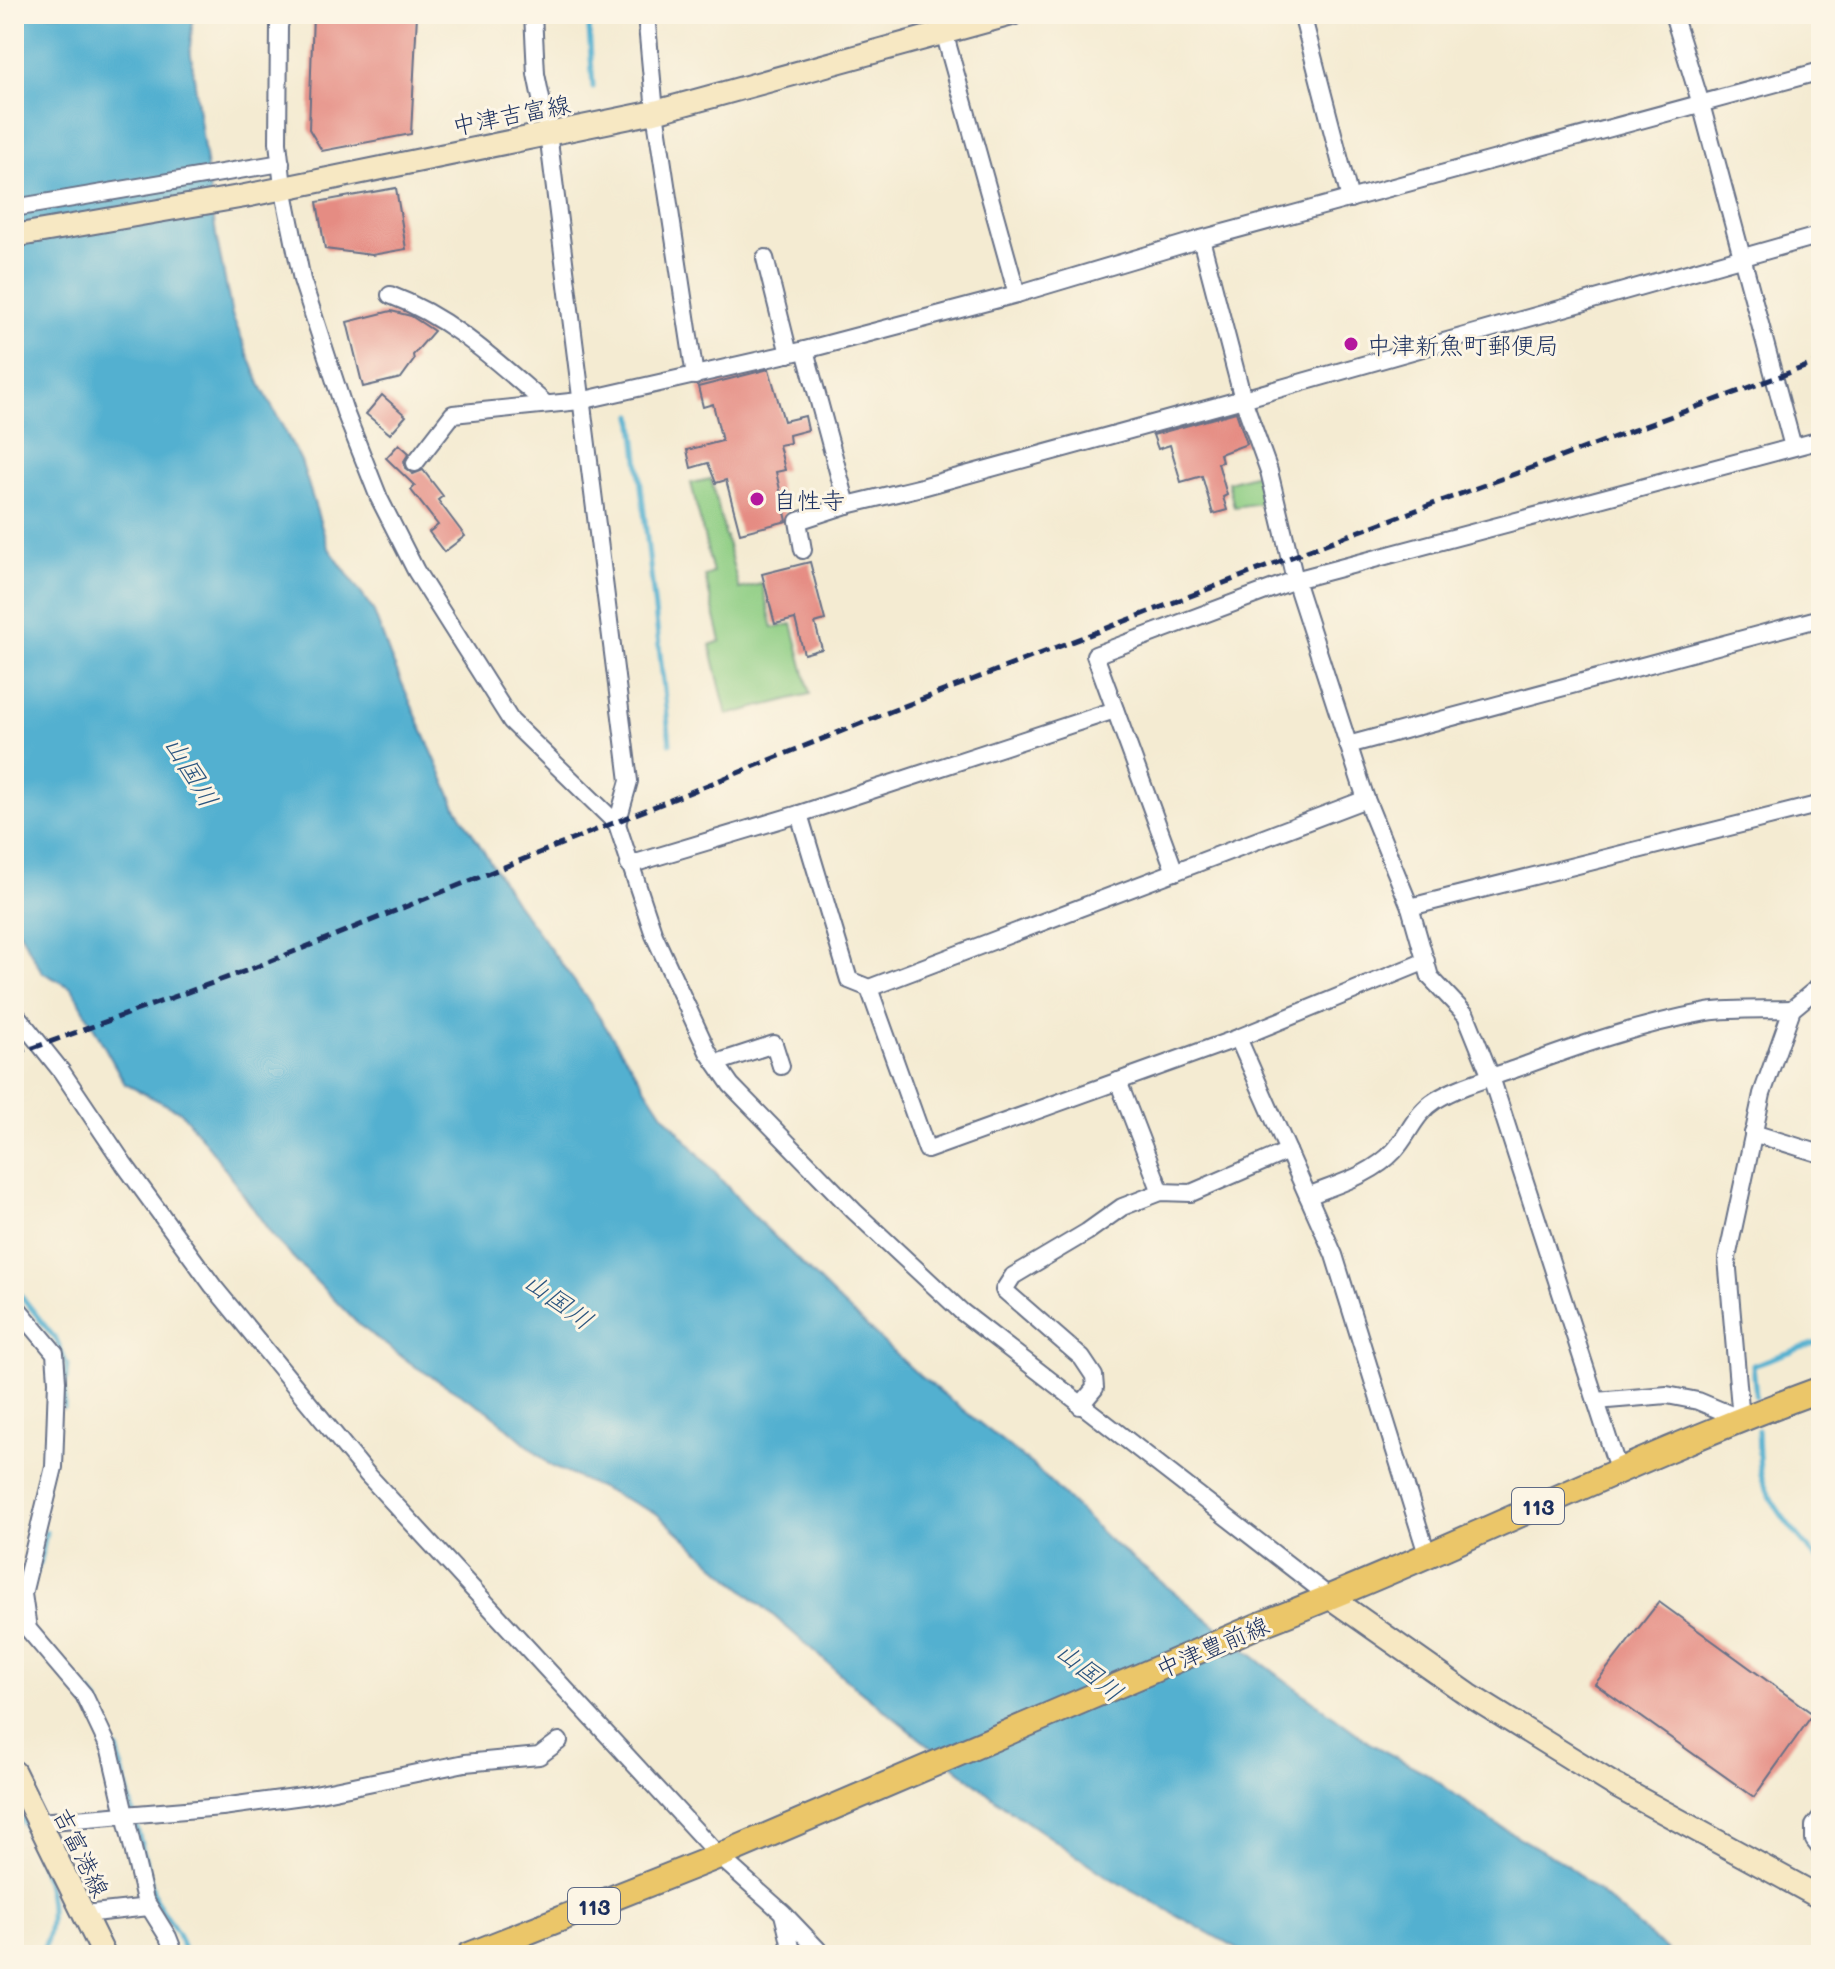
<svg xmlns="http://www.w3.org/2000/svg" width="1835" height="1969" viewBox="0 0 1835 1969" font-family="Mali,'Klee One',sans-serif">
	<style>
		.green { fill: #8fce84; stroke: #557e71; stroke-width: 2 }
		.water { fill: #52b0d0; stroke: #367097; stroke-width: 2 }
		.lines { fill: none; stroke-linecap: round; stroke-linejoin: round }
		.stream { stroke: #52b0d0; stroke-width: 5 }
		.building { fill: #e58c83 }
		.street-casing { stroke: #677187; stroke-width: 20 }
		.secondary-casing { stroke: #677187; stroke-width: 26 }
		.primary-casing { stroke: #677187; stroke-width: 28 }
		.street { stroke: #fff; stroke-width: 16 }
		.secondary { stroke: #f7e8c3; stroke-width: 22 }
		.primary { stroke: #ebc669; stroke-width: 24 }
		.rail { stroke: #1b2f5e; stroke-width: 5; stroke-dasharray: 12 6; stroke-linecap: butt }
		.poi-dot { fill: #b5179e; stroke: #fcf5e5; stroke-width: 3 }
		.labels { text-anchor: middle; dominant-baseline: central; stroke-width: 6; stroke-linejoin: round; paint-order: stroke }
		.shield { fill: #fcf5e5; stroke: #5e6a86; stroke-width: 2 }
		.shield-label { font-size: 22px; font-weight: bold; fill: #1b2f5e }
		.street-label { font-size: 24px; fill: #1b2f5e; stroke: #fcf5e5 }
		.poi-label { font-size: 24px; fill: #1b2f5e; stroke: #fcf5e5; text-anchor: start }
		.water-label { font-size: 26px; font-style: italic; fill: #2c5680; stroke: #fcf5e5 }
	</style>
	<rect width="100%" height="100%" fill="#fcf5e5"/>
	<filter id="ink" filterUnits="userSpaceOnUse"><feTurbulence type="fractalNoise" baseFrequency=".0125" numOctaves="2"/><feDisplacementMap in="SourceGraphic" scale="16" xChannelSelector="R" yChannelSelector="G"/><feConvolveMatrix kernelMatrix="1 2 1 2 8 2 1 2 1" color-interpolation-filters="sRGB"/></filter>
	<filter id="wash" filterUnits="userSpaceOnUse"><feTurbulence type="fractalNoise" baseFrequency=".006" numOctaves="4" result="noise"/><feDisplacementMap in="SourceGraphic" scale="32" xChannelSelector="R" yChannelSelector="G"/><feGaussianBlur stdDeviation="1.8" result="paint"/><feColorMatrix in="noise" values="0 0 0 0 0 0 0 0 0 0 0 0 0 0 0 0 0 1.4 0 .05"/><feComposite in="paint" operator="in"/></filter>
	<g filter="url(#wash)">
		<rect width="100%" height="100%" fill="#f4ebd2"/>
		<g class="green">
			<path d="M1261,473L1269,502L1234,507L1228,482Z"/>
			<path d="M711,479L739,589L762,584L773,628L792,624L810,694L727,715L710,645L721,641L705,576L713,573L691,483Z"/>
		</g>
		<path class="water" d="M14,14H193L190,48L216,235L232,315L261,386L301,461L328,547L373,610L391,658L456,807L516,903L586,997L663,1114L747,1209L836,1298L914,1371L1035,1467L1108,1539L1262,1663L1371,1744L1426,1773L1491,1821L1567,1865L1672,1955H1248L1105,1875L1005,1807L847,1680L656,1513L551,1466L490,1412L416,1367L359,1325L275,1239L213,1152L181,1112L125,1084L72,988L42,972L14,922Z"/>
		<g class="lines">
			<g class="stream">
				<path d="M588,14L593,87"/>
				<path d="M633,415L670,743"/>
				<path d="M14,1290L19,1293L57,1341L67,1365L64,1407"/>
				<path d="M1756,1396L1753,1365L1821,1341"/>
				<path d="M1758,1430C1759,1444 1758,1460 1761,1474C1768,1504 1801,1540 1821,1563"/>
				<path d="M36,1572L41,1559L46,1532"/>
				<path d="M90,1692L97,1701L109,1729"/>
				<path d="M117,1749L155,1899L178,1934L186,1955"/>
				<path d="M14,1801C35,1848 66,1905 41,1955"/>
			</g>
		</g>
		<g id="blocks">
			<g class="building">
				<path d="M313,14H417L411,134L322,151L309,129Z"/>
				<path d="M396,188L406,249L372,255L325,249L317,202Z"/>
				<path d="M391,311L411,316L434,331L413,355L414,360L401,378L363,387L347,322Z"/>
				<path d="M769,369L784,421L805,416L808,430L789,435L790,443L779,445L785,470L776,472L787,521L740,533L726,480L716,483L708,463L691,468L687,450L722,441L713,404L703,407L698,387Z"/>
				<path d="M382,395L406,416L390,434L366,414Z"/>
				<path d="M1236,412L1247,444L1220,454L1222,462L1218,463L1227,495L1223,497L1227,510L1213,514L1202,476L1181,482L1170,445L1158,449L1153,435Z"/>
				<path d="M399,444L409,453L404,461L405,468L413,474L423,470L443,496L438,500L465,536L444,552L429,532L438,525L411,490L415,486L386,458Z"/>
				<path d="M810,562L825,620L815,623L822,649L804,654L795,619L775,624L762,574Z"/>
				<path d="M1659,1602L1813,1714L1754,1797L1595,1684Z"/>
			</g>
		</g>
	</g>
	<g filter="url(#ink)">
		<use href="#blocks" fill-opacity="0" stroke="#677187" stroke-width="2"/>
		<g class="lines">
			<g class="street-casing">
				<g id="street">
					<path d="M282,14L279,26L278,142L283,187L302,280L345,412L379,498L416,571L511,721L617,824L654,935L708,1052L731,1085L854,1211L962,1312L1331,1598"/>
					<path d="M533,14L536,74L548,133L629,781L617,824"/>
					<path d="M646,14L655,112L695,376"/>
					<path d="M939,14L1017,294"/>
					<path d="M1302,14L1350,199"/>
					<path d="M1673,14L1701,104L1793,447"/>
					<path d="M14,208L281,163"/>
					<path d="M1201,239L1243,399L1269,471L1295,580L1366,799L1410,907L1430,977L1466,1015L1491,1077L1619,1472"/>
					<path d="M765,258L789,354"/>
					<path d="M390,295C452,318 497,362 546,404"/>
					<path d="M805,350L847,505L922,487L1243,399L1821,235"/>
					<path d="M415,463L453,414L580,401L805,350L1017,294L1201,239L1821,71"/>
					<path d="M803,550L798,521L847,505"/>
					<path d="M1348,745L1821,618"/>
					<path d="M799,814L849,980L869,988L1366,799"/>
					<path d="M629,865L799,814L1115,710"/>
					<path d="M1175,872L1095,655L1295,580L1821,440"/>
					<path d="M1410,907L1821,804"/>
					<path d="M869,988L927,1150L1238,1038L1426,961"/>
					<path d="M14,1012L62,1072L124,1164L213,1286L367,1474L719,1856L783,1913L823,1955"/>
					<path d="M1238,1038L1334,1255L1427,1554"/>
					<path d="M716,1063L774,1044L781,1066"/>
					<path d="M1118,1081L1161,1192"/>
					<path d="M1753,1133L1821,1154"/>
					<path d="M1308,1196C1337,1184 1372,1175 1394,1151C1409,1135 1415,1113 1436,1100C1459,1086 1489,1078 1515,1069C1577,1046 1641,1024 1707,1012C1734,1008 1764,1010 1792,1009"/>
					<path d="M14,1304L55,1353L57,1381L54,1467L23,1594L28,1629L84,1695L110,1750L145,1900L168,1937L175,1955"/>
					<path d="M1596,1401L1667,1395L1698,1401L1741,1419L1727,1258L1762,1094L1792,1009L1821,985"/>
					<path d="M1080,1406L1095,1388L1094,1376L1082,1358L1004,1290L1013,1276L1087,1232L1122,1207L1161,1192L1191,1193L1288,1151"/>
					<path d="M1821,1817L1814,1826V1840L1821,1849"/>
					<path d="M39,1822L222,1807L310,1795L465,1763L539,1756L559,1741"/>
					<path d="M84,1914L149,1907"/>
					<path d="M783,1914L793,1955"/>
				</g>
			</g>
			<g class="secondary-casing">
				<g id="secondary">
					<path d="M14,236L245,196L655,112L1012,14"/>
					<path d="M1331,1598L1469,1695L1616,1786L1821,1898"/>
					<path d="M14,1772L104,1955"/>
				</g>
			</g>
			<g class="primary-casing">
				<path id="primary" d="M469,1955L719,1856L1257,1626C1447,1553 1629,1459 1821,1389"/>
			</g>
			<use href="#street" class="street"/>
			<use href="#secondary" class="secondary"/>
			<use href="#primary" class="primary"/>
			<path class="rail" d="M14,1052L33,1048L251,969L894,710L1341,538L1821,361"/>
		</g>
	</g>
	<g class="poi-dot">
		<circle cx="1351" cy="344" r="8"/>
		<circle cx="757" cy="499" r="8"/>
	</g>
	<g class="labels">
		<g class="shield">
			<rect x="1512" y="1488" width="52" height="36" rx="6"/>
			<rect x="568" y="1888" width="52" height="36" rx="6"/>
		</g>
		<g class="shield-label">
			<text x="1538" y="1506">113</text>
			<text x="594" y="1906">113</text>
		</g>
		<g class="street-label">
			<text transform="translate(511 114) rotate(-11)">中津吉富線</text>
			<text transform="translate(1212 1646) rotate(-23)">中津豊前線</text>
			<text transform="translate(82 1852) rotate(64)">吉富港線</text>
		</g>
		<g class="poi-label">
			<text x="1367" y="344">中津新魚町郵便局</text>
			<text x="773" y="499">自性寺</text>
		</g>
		<g class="water-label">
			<text transform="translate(192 771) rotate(59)">山国川</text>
			<text transform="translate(559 1300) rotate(36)">山国川</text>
			<text transform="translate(1090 1671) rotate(39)">山国川</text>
		</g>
	</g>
	<rect width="1835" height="1969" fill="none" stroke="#fcf5e5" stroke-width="48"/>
</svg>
